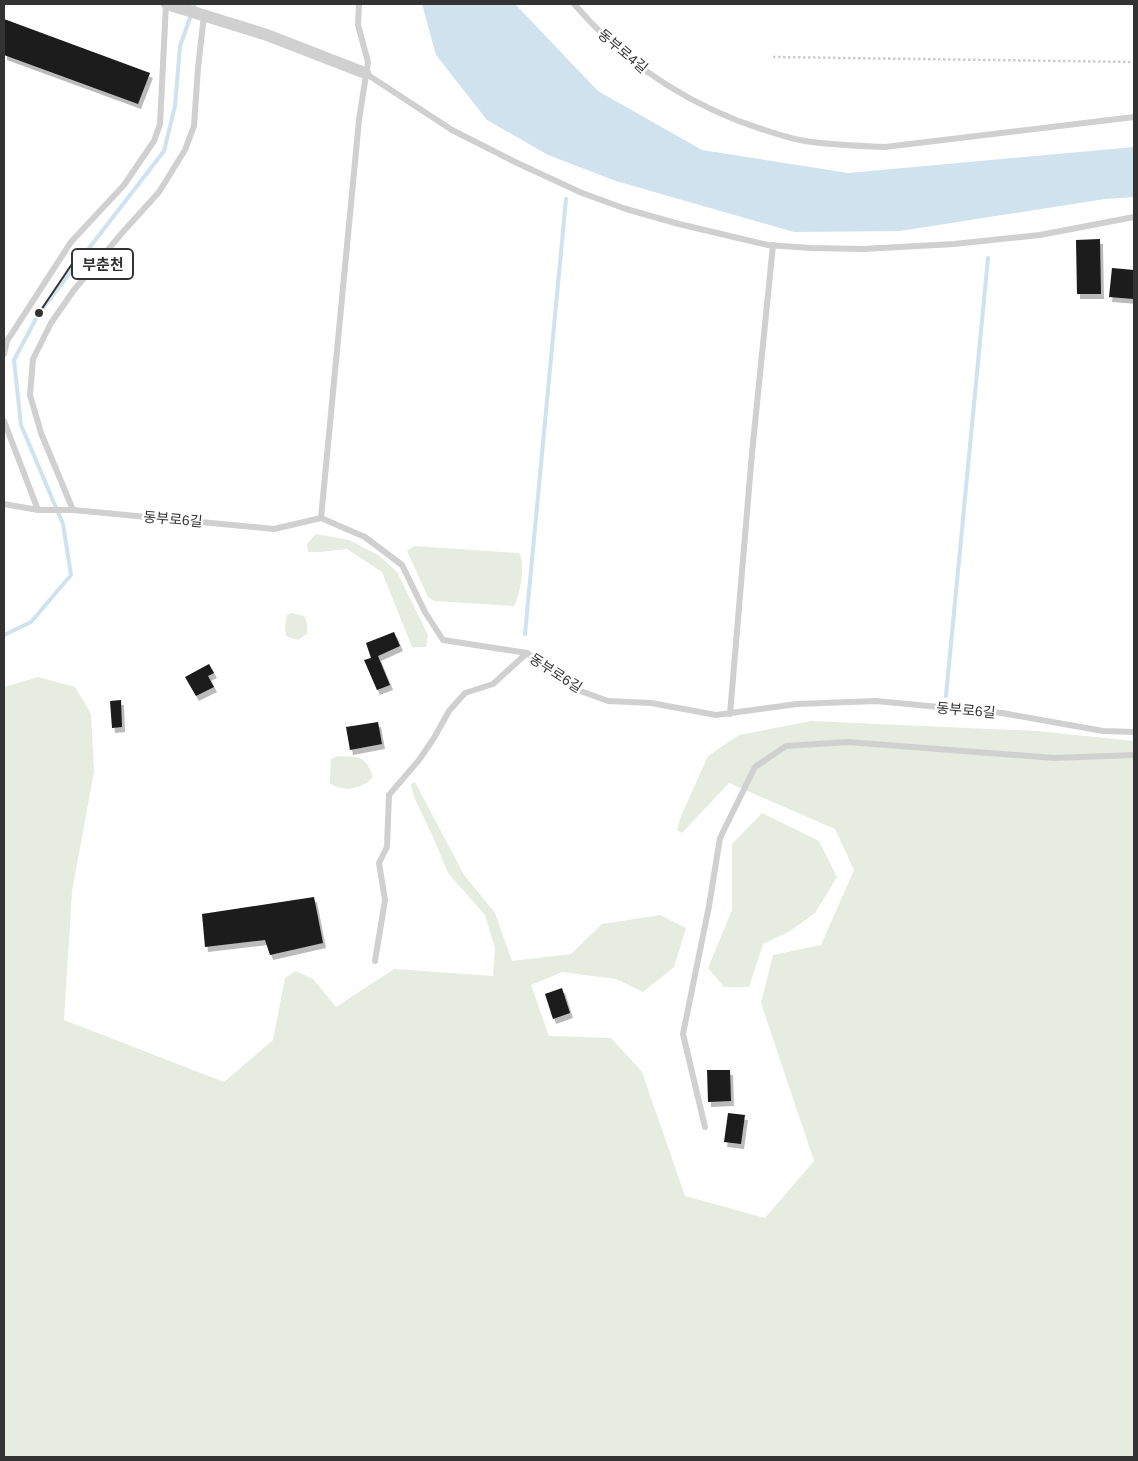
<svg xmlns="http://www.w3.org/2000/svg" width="1138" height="1461" viewBox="0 0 1138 1461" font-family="Arial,'Noto Sans KR',sans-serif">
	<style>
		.green { fill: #e6ecdf }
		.water { fill: #cfe2ee }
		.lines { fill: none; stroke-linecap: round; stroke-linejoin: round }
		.stream { stroke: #cfe2ee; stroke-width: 4 }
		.building { fill: #1a1a1a; filter: url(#shadow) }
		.path { stroke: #cdcdcd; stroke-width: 2.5; stroke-dasharray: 2.5 2.5; stroke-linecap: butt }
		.lane { stroke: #d0d0d0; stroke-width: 6 }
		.street { stroke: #d0d0d0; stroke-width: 12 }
		.labels { text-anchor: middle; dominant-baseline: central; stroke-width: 5; stroke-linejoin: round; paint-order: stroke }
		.street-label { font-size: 14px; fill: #333; stroke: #fff }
		.leader { fill: none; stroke: #333; stroke-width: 2 }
		.callout-dot { fill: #333; stroke: #fff; stroke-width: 2 }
		.callout { fill: #fff; stroke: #333; stroke-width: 2 }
		.callout-label { font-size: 15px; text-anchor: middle; font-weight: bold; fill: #333 }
	</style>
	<defs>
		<filter id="shadow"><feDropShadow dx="3" dy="5" stdDeviation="0" flood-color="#0004"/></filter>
	</defs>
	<rect width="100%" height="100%" fill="#fff"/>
	<g class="green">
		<path d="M316,534L349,540L378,555L397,572L428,635L426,647H412L382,572L347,549L319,552H308L307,544Z"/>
		<path d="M414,546L519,553C526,565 520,594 514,606L434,601L428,597L407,551Z"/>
		<path d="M292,613L304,616L307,623V634L298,640L286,636L285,627L287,615Z"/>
		<path d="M38,677L75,687L91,714L94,772L72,891L64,1020L224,1082L273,1040L285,978L296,971L313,979L336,1007L394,969L493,976L495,948L485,915L448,873L433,837L414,797L411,784L415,782L464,875L495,913L512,961L571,954L602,924L660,915L686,928L674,967L643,992L616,979L562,972L531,985L549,1036L611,1038L642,1072L685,1196L765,1218L814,1161L761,1003L773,955L821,945L854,870L835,829L729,783L682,833L677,830L681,816L708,756L739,735L811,721L1037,731L1134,741V1457H4V687Z"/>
		<path d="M338,756C359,757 365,755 373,777C363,789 342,793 330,783L331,759Z"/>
		<path d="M762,813L819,841L837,877L815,913L790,931L763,944L749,987H724L708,968L732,910V844Z"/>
	</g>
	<path class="water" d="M422,4H515L598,91L702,150L848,173L1134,147V197L1105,199L900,231L794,232L616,181L548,155L487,120L436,55Z"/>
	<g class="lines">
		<g class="stream">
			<path d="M525,634L566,199"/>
			<path d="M4,635L31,622L71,575L63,524L21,425L14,360L39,313L164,151L175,106L180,46L195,4"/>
			<path d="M946,696L988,258"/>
		</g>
	</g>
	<g class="building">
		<path d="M4,19L150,73L138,104L4,55Z"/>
		<path d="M1100,239L1101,294H1077L1076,240Z"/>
		<path d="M1112,268L1134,270V299L1109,297Z"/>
		<path d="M394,632L400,646L378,656L390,685L377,690L364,660L371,658L366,643Z"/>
		<path d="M209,664L214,673L208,676L214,687L196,696L185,677Z"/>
		<path d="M121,700L122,727L112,728L110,701Z"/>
		<path d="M378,722L382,744L350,750L346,727Z"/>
		<path d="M314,897L323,943L270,955L265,940L205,947L202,914Z"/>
		<path d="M562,988L570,1013L553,1019L545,994Z"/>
		<path d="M707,1070H730L731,1101L708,1102Z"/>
		<path d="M728,1113L745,1115L741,1144L724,1142Z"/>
	</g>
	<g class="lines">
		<path class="path" d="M773,57L1134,62"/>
		<g class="lane">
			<path d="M574,4C620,57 671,94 736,120C759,128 782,137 805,141C832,145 858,146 885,147L1134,117"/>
			<path d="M365,73L452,130L515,162L582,193L626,209L679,224L768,245L811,248L863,249L954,244L1040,235L1134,217"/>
			<path d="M4,354L7,341L71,242L124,185L154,141L160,124L166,4"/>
			<path d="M4,421L38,510"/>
			<path d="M4,504L38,510H73L274,529L321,518L365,537L402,565L425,612L443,640L527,653L575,689L608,701L651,703L716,715L797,704L876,701L1002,713L1103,731L1134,732"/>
			<path d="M73,510L41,433L30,395L33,359L51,323L74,290L122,233L159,192L185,150L194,126L198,68L204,15"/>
			<path d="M321,518L359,120L368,62L358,25L359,4"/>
			<path d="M730,714L752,453L773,245"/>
			<path d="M375,961L385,900L379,863L387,847L389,795L419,760L434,738L449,711L465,693L493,684L527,653"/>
			<path d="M705,1127L683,1034L709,906L720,838L755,767L786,746L848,742L1054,758L1134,755"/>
		</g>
		<path class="street" d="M167,4L267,35L365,73"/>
	</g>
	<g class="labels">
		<g class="street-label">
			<text transform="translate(623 51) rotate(40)">동부로4길</text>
			<text transform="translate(173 519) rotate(5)">동부로6길</text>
			<text transform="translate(556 673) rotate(33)">동부로6길</text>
			<text transform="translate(966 710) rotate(5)">동부로6길</text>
		</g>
	</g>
	<path class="leader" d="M39 313L72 264"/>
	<circle class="callout-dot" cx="39" cy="313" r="5"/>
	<rect class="callout" x="72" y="249" width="61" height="30" rx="5"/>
	<g class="callout-label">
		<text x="103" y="270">부춘천</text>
	</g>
	<rect width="1138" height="1461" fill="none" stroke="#333333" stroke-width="10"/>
</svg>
